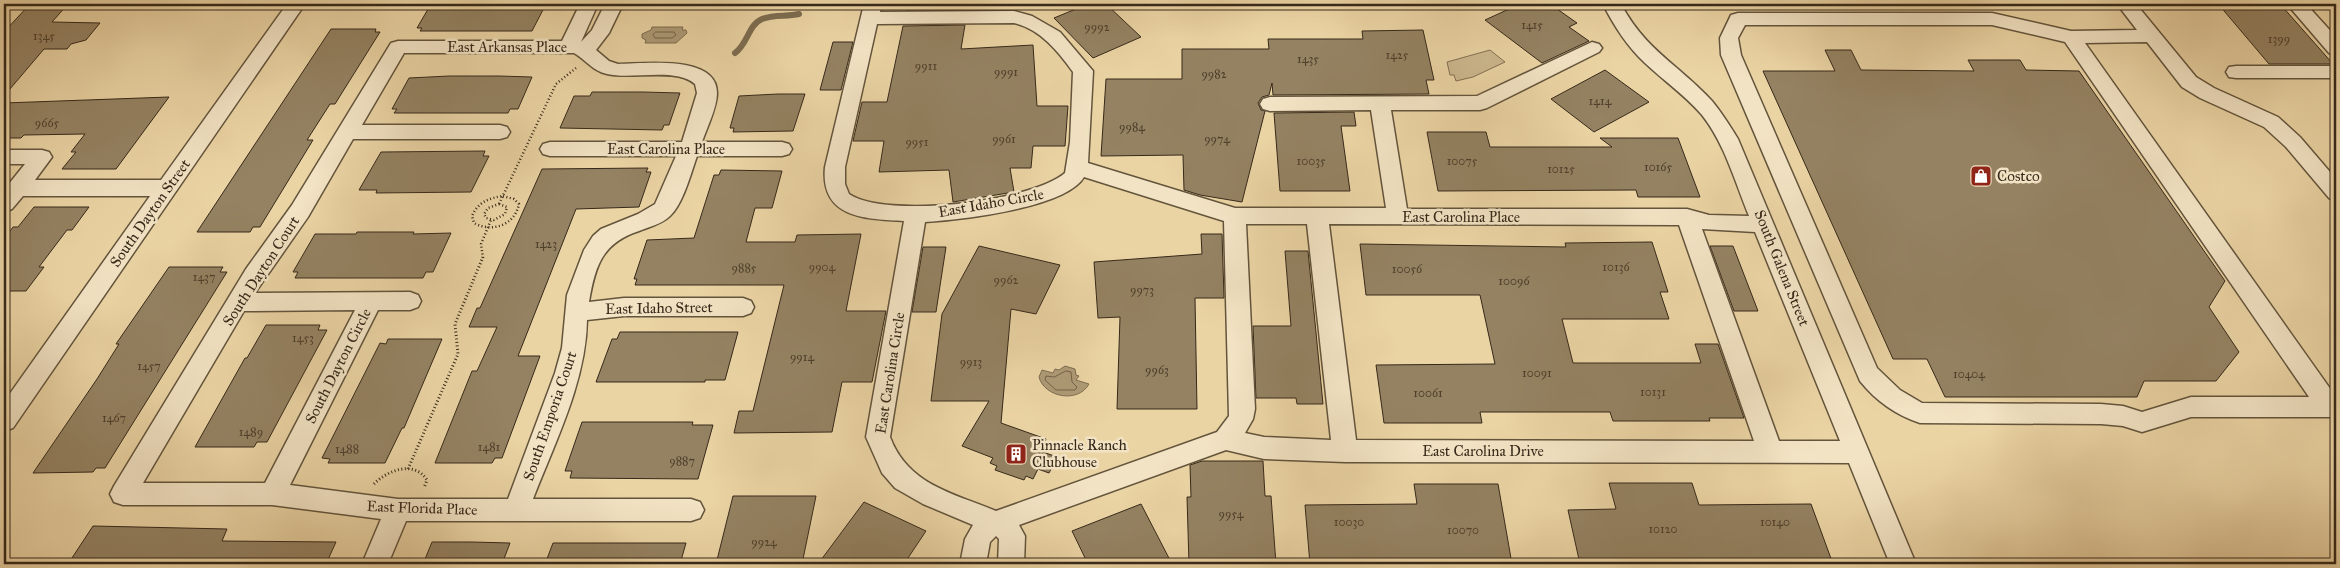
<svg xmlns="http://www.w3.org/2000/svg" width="2340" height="568" viewBox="0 0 2340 568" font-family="'IM FELL Great Primer',serif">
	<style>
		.green { fill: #ccb78d; stroke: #817054 }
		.water { fill: #ad9a75; stroke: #7d6d51 }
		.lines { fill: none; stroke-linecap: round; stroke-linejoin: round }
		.shore { stroke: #726248; stroke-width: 1 }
		.stream { stroke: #7d6d51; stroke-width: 6 }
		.building { fill: #948262; stroke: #36291a }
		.minor-casing { stroke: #63543c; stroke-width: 3 }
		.path-far1 { stroke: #36291a; stroke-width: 2.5; stroke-dasharray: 1 2.5; stroke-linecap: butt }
		.path { stroke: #36291a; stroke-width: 3; stroke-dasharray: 1 2.5; stroke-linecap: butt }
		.minor { fill: #f2e3c4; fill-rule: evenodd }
		.labels { text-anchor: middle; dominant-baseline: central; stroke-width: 5; stroke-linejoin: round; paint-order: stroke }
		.number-label { font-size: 12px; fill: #4e3f2c }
		.street-label { font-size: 15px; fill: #36291a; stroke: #f2e3c4 }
		.poi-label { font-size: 15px; fill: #36291a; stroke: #f2e3c4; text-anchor: start }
	</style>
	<rect width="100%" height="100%" fill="#ebd4a4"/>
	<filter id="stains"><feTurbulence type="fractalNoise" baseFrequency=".004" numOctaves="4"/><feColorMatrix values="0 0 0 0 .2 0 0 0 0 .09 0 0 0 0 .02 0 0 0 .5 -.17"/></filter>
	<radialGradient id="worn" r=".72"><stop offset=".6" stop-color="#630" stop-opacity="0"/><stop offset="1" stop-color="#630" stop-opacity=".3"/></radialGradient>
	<path class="green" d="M1490,50L1505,62L1473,77L1456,81L1454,75H1450L1447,62Z"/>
	<g class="water">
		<path d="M652,27H683L682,30H686L687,33L676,43H645L646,40L642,38V34L651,30Z"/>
		<path d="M1065,366L1075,369L1076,375L1079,376L1076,380L1089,384C1078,404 1044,397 1039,377L1042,370L1053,373L1055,369L1059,370Z"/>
	</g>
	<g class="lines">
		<g class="shore">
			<path d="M656,32H674L676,35L672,38H655L653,35Z"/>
			<path d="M1066,371L1071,372L1072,382L1077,387L1075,390H1056L1045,380L1046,376L1054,377Z"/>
		</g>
		<path class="stream" d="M735,53C748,44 748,25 762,19C774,14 787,17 799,14"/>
	</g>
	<g class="building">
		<path d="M30,4H68L52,22L100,23L86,40L71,44L67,49H44L4,96V32Z"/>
		<path d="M431,4H546L532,31H420L422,28H417Z"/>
		<path d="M908,4H969L968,9L906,10Z"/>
		<path d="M1088,4H1106L1141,37L1093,58L1054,18Z"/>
		<path d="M1520,4H1550L1577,23L1569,27L1589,41L1542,63L1485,20Z"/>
		<path d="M2219,5H2281L2333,64H2269Z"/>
		<path d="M965,25L961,49L1033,45L1037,106H1068L1065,146H1033L1031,168H1010L1014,192L953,202L949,170L879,172L884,141H853L862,102H887L903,26Z"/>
		<path d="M331,29H376L375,32H380L335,104H330L307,140H313L260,227H253L250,232H197Z"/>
		<path d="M1423,30L1434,80H1426L1429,94L1273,95L1272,83L1269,95L1262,97L1258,103L1261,110L1265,111L1242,202L1200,195L1184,190L1183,155L1101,156L1106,79H1182V49H1269L1268,39H1363L1362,31Z"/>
		<path d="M833,42H853L841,90H820Z"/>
		<path d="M1825,50H1851L1861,70L1974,71L1968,60H2020L2026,70L2079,71L2225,281L2209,307L2239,352L2216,381H2144L2137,397H1945L1927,359H1893L1763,71H1835Z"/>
		<path d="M1605,70L1649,102L1594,132L1551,99Z"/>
		<path d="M449,76H499L532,77L518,109H510L508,113H394L397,109H392L409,78Z"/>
		<path d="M592,92H643L680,93L669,125H664L662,130L560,128L574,96H590Z"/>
		<path d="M778,94H805L793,131L733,132L734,128H730L739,96Z"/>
		<path d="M169,97L116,169H62L76,152H71L85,134L24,135L21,138H4V103Z"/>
		<path d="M1354,112L1356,126H1341L1350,191H1280L1274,113Z"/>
		<path d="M1427,132H1486L1490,147H1612L1600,138H1678L1700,197H1638L1636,190L1438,191Z"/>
		<path d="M485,151L483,156H489L471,192L376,193L377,190H359L381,152Z"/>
		<path d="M648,168L646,172H651L639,207L576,209L518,356H540L502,458H495L492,463H435L472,371H477L497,327H469L477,308H480L542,169Z"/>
		<path d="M721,170L782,171L772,208H755L746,242H795L797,235L861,234L846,311H886L872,382H842L832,432L734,433L739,411H753L784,285H635L637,279H634L647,240L694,238L714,175H719Z"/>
		<path d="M34,207H89L72,230H67L39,267H44L26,291H4V239L13,227H18Z"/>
		<path d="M357,232H414L413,234L451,233L433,272H426L423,278H295L298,272H293L315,234H356Z"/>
		<path d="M1201,234H1222L1224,298H1195L1197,409H1117L1120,317L1098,318L1094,262L1202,254Z"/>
		<path d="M1652,242L1668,292H1660L1669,319H1562L1573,363H1701L1695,344H1718L1744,418H1709L1710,421H1613L1610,412H1480L1482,423H1384L1376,365L1495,364L1480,295H1366L1360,244L1566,247L1565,243Z"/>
		<path d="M979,246L1060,265L1036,314L1011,309L1001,423L1046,439L1040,451L1057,457L1049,473L1038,469L1033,479L1026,476L1024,480L995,470L997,466L990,463L993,458L962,446L989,401H931L942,314Z"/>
		<path d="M1710,246H1733L1758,311H1734Z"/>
		<path d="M923,247H946L936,312H912Z"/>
		<path d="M1285,251H1308L1323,404H1297L1296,398H1256L1253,326H1291Z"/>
		<path d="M169,267H223L220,272H227L105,468H96L93,472L33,473L97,379L119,344H116Z"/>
		<path d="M266,325H320L318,330H327L267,442H257L254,447H195L245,358H247Z"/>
		<path d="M620,332H738L725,380H705V382H596L612,339H617Z"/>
		<path d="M388,339H442L404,428H402L385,463H328L330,459L322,458L380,343L386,344Z"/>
		<path d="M582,422H693L692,425H713L698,479L570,478L572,471H565Z"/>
		<path d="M1202,461H1263L1265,496H1271L1276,564H1189L1187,497H1191L1190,465Z"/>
		<path d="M1609,483H1692L1699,505L1811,504L1833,564H1580L1568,510L1616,509Z"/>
		<path d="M1414,484H1498L1512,564H1310L1305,505L1417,504Z"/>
		<path d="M733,496H816L802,564H716Z"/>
		<path d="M864,502L926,531L904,564H818Z"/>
		<path d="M1141,504L1172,564H1088L1072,531Z"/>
		<path d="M93,526L227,529L222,541L336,542L326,564H68Z"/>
		<path d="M432,542H472L510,543L502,564H423Z"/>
		<path d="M553,543H686L680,564H545Z"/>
	</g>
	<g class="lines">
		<g class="minor-casing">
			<g id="minor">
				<path d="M287,4H305L13,428L4,431V402L150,196H23L12,209L4,212V190L25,164H4V150H42L49,152L52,157L35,180H161Z"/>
				<path d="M580,4H598L581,42L592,30L605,4H623L609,33L596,50L609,61L618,64C643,64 717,54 717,93C717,108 707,127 702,142H782L789,144L792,149L789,154L782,156H697C691,173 683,204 670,216C662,224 649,227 639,231C602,243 595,266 589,302L624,298H743L751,301L754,307L751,313L743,316H624L587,320C586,382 555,442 533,499H691L700,502L704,510L700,518L691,521H406L388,564H362L381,519L272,505H123L114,502L110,494L114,486L246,269L292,205L391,43L398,41H562ZM404,53H574C586,60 593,71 607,74C632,80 675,67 695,84L697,93L682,142H550L543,144L540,149L543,154L550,156H676L655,204L638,214L601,229L593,236L584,250L567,295L562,348L555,373L508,499H398L290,485L378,310H410L418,307L421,301L418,295L410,292L255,293L308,217L353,139H500L507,137L510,132L507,127L500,125H362ZM355,310L265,483H143L244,311Z"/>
				<path d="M864,4H882L880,12L1014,11L1032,16L1060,32L1093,71L1088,163L1235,208H1386L1371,110L1270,111L1263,109L1260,104L1263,99L1270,97L1477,96L1592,42L1599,44L1602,48L1599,52L1487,108L1480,110H1391L1407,209H1687L1709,215L1749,216C1735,182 1725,144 1702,115C1685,95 1664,81 1645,63C1627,46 1614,26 1603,4H1621C1645,50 1679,65 1712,101C1722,113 1730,126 1738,139L1916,564H1890L1849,463L1345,462L1264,459L1226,450L1019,525L1025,536L1024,564H998L999,539L996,536L990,542L986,564H960L965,539L973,525L923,504L895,488L882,473L866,437L904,221C865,219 820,218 825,167ZM1014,23C1040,29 1058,51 1073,72L1070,142L1065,173C1031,202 886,219 849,194L845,184V167L877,24ZM1084,177L1224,221L1229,416L1217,432L996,511C953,493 908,485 890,437L925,222C960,220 1066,208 1084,177ZM1246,224H1307L1331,440L1264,437L1245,433L1253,419L1255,409ZM1329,224L1679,225L1754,441L1356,440ZM1702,229L1755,232L1840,441H1779Z"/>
				<path d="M2117,4H2136L2196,77L2214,88L2278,117L2300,137L2336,179V201L2329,198L2286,147L2264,127L2200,98L2182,87L2147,42L2085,43L2336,397V417H2191L2142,432L2123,426L2101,424L1920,423C1896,415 1876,401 1860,381L1721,55L1720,38L1731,15L1738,13H1992L2071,31L2137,30ZM1745,25H1992L2065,42L2309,397H2191L2142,412L2123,406L2101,404L1922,403L1900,390L1877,368L1741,55L1738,38Z"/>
				<path d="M2287,4H2306L2336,37V55L2329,53Z"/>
				<path d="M2236,66H2336V78H2236L2229,77L2226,72L2229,67Z"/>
			</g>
		</g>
		<g class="path-far1">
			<path d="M503,196L514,199L519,204C515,225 492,233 474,223L472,216C478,202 489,198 503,196Z"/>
			<path d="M499,204L507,207L505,214L494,220L486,218L484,214L488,208Z"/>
			<path d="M499,204L556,84L576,68"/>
			<path d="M483,258L481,244L491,220"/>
		</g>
		<g class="path">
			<path d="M408,469L458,354L455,324L483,257"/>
			<path d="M374,484C388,470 414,460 427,480L424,488"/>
		</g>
		<use href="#minor" class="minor"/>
	</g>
	<defs>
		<g id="shop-square" transform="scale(1.125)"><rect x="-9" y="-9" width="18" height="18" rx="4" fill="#8f2418" stroke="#f2e3c4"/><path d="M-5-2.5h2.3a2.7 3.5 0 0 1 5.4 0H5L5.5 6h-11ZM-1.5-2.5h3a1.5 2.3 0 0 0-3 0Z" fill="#fff"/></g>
		<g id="building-square" transform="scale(1.125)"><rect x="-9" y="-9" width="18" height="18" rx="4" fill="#8f2418" stroke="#f2e3c4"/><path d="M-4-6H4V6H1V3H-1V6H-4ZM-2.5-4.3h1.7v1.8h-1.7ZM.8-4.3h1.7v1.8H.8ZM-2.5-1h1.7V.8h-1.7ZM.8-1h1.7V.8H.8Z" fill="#fff"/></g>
	</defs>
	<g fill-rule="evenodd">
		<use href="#shop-square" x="1981" y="176"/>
		<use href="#building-square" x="1016" y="454"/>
	</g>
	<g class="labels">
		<g class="number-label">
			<text x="1532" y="25">1415</text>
			<text x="1097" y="27">9992</text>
			<text x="44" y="36">1345</text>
			<text x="2279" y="39">1399</text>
			<text x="1397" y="55">1425</text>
			<text x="1308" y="59">1435</text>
			<text x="926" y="66">9911</text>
			<text x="1006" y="72">9991</text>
			<text x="1214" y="74">9982</text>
			<text x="1600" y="101">1414</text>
			<text x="47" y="123">9665</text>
			<text x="1132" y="127">9984</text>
			<text x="1004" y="139">9961</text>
			<text x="1217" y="139">9974</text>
			<text x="917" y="142">9951</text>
			<text x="1311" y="161">10035</text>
			<text x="1462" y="161">10075</text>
			<text x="1658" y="167">10165</text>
			<text x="1561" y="169">10125</text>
			<text x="546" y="244">1423</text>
			<text x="822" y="267">9904</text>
			<text x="1616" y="267">10136</text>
			<text x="744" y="268">9885</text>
			<text x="1407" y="269">10056</text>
			<text x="204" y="277">1437</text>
			<text x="1006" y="280">9962</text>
			<text x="1514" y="281">10096</text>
			<text x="1142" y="290">9973</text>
			<text x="303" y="338">1453</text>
			<text x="802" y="357">9914</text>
			<text x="971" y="362">9913</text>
			<text x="149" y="366">1457</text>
			<text x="1157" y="370">9963</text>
			<text x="1537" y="373">10091</text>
			<text x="1969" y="374">10404</text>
			<text x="1653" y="392">10131</text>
			<text x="1428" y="393">10061</text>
			<text x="114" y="418">1467</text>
			<text x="251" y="432">1489</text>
			<text x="489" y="447">1481</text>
			<text x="347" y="449">1488</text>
			<text x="682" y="461">9887</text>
			<text x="1231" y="514">9954</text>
			<text x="1349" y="522">10030</text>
			<text x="1775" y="522">10140</text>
			<text x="1663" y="529">10120</text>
			<text x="1463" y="530">10070</text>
			<text x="764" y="542">9924</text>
		</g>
		<g class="street-label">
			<text x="507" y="47">East Arkansas Place</text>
			<text x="666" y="149">East Carolina Place</text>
			<text transform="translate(991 203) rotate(-10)">East Idaho Circle</text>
			<text transform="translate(150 213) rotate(-55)">South Dayton Street</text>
			<text x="1461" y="217">East Carolina Place</text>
			<text transform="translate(1782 268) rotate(68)">South Galena Street</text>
			<text transform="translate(261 271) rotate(-57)">South Dayton Court</text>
			<text transform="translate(659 308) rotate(-1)">East Idaho Street</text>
			<text transform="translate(338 366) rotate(-63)">South Dayton Circle</text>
			<text transform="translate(890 373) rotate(-81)">East Carolina Circle</text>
			<text transform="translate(550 416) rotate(-71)">South Emporia Court</text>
			<text x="1483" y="451">East Carolina Drive</text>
			<text transform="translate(422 508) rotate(2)">East Florida Place</text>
		</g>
		<g class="poi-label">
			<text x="1997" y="176">Costco</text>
			<text x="1032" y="445">Pinnacle Ranch<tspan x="1032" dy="17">Clubhouse</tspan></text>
		</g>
	</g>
	<rect width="2340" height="568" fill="none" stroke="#ebd4a4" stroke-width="20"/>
	<rect x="5" y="5" width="2330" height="558" fill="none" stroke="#36291a" stroke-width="2.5"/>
	<rect x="10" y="10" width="2320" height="548" fill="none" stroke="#36291a"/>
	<rect width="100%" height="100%" filter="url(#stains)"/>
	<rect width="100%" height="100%" fill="url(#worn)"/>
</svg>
